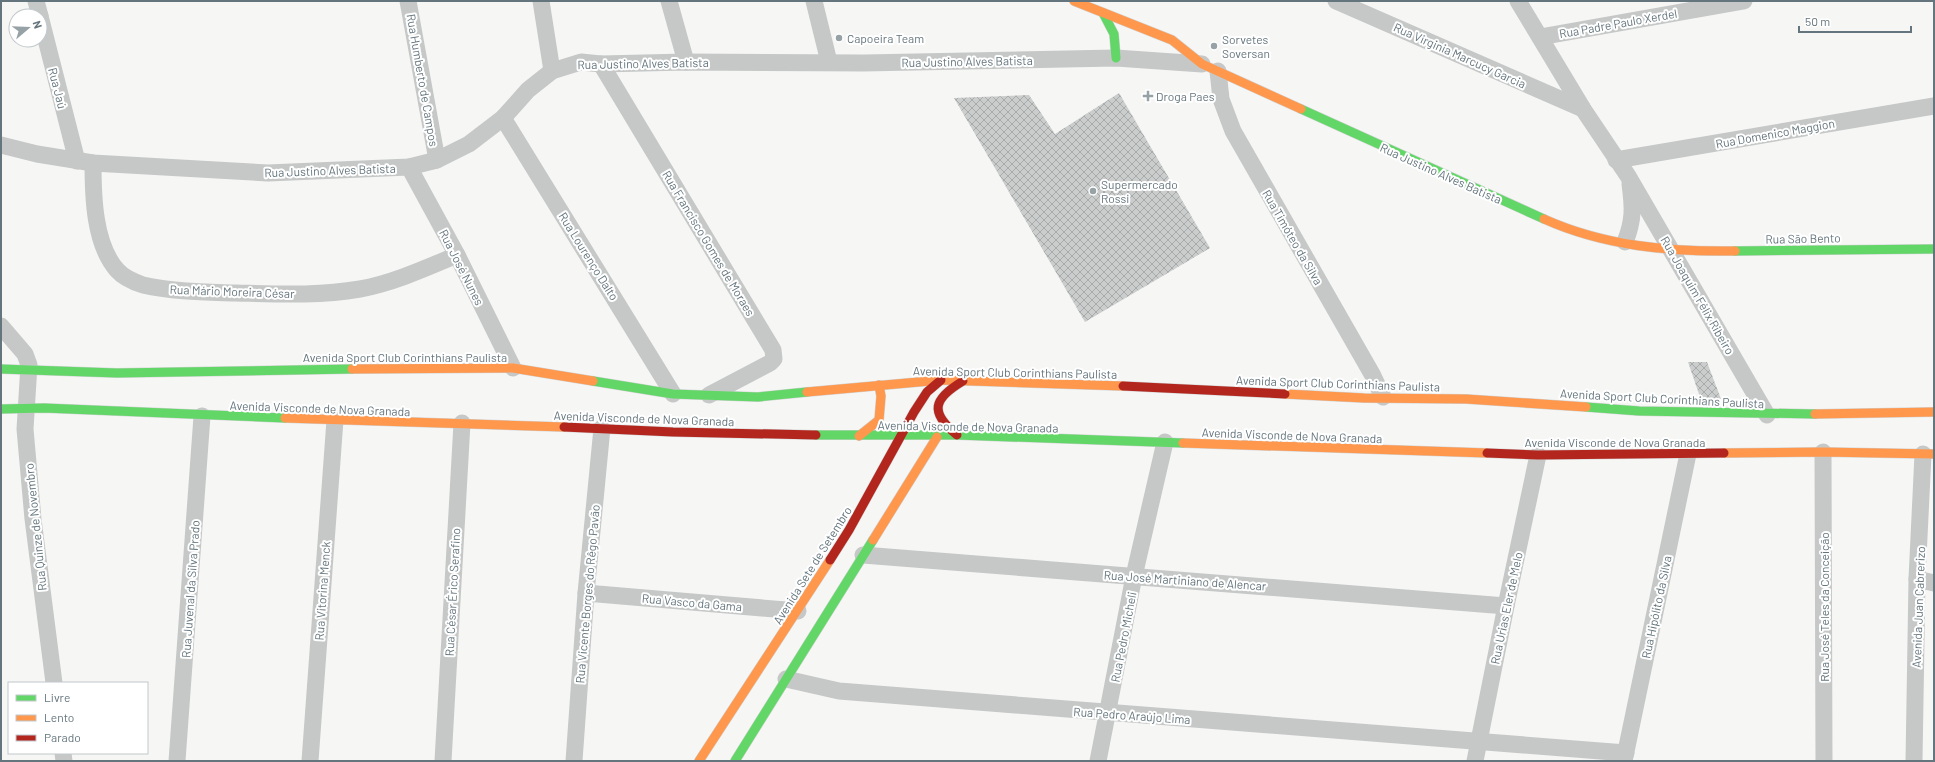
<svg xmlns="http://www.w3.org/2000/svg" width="1935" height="762" viewBox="0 0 1935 762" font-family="Barlow,sans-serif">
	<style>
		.building { fill: url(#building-cross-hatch) }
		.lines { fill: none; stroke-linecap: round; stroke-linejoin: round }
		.fast-casing { stroke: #d1d3d3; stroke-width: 10 }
		.slow-casing { stroke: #d1d3d3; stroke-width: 10 }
		.jam-casing { stroke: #d1d3d3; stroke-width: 10 }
		.street { stroke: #c6c8c8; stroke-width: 17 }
		.fast { stroke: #63d668; stroke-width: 9 }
		.slow { stroke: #ff974d; stroke-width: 9 }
		.jam { stroke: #b3261e; stroke-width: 9 }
		.poi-dot { fill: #97a2a7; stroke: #fff; stroke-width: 1.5 }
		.labels { text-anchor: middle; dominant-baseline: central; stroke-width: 4; stroke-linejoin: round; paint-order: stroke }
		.street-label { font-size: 12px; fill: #64757d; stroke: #fff }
		.poi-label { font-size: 12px; fill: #64757d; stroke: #fff; text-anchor: start }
	</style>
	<defs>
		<pattern id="building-cross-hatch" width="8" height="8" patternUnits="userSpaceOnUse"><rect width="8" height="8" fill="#cbcdcd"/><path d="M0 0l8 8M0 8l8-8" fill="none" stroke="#a8abac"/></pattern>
	</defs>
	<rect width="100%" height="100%" fill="#f6f6f5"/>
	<g class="building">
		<path d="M1119,93L1210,248L1085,322L954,98L1029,95L1055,134Z"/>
		<path d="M1688,362H1707L1721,399L1701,400Z"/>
	</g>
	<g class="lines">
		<g class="fast-casing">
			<g id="fast">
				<path d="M1103,13L1114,34L1116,58"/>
				<path d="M1301,109L1544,219"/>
				<path d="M1735,251L1934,249"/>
				<path d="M1,369L117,373L352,369"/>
				<path d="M593,381L673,394L758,397L807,392"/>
				<path d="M1586,407L1639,411L1815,414"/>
				<path d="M1,409L44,408L285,418"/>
				<path d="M816,435H957L1183,443"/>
				<path d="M735,761L873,540"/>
			</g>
		</g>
		<g class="slow-casing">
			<g id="slow">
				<path d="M1074,1L1172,40L1202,64L1301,109"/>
				<path d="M1544,219C1604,246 1670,252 1735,251"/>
				<path d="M352,369L513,368L593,381"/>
				<path d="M807,392L941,380L1123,386"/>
				<path d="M1285,394L1364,398L1466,399L1586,407"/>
				<path d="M1815,414L1934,412"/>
				<path d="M285,418L564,427"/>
				<path d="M859,436L879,420L881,396L879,385"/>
				<path d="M1183,443L1487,453"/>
				<path d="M1724,453L1823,452L1934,454"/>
				<path d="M873,540L937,437"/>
				<path d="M699,761L830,560"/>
			</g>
		</g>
		<g class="jam-casing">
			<g id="jam">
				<path d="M1123,386L1285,394"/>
				<path d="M564,427L673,432L816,435"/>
				<path d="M957,435C929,412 933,399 963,381"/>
				<path d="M1487,453L1538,455L1724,453"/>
				<path d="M830,560L849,530L914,412L927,392L941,380"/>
			</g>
		</g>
		<g class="street">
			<path d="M36,1L40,16"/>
			<path d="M408,1L437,160"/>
			<path d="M541,1L552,71"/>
			<path d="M669,1L686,62"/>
			<path d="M814,1L829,62"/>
			<path d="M1336,1L1583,109"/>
			<path d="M1518,1L1583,109L1628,176L1767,415"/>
			<path d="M40,16L77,161"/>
			<path d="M1540,37L1744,1"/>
			<path d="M601,64L773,350L774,359L770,363L709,395"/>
			<path d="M1218,71L1221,99L1233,131L1372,374L1383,397"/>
			<path d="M503,118L673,394"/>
			<path d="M1,145L37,154L93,163L268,173L409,167L437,160L469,144L503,118L528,90L552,71L581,62L601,64L686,62L864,63L1116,58L1202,64"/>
			<path d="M1616,160L1934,106"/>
			<path d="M93,163C93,196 94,244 117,270C123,277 134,282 143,285C173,292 206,292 236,293C278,294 319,296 360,289C393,283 426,268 457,255"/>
			<path d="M409,167L457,255L513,368"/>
			<path d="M1625,242C1634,220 1633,207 1630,184"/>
			<path d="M1,326L25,354L29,365L25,429L33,519L54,683"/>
			<path d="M1823,452L1824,761"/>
			<path d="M863,555L1506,606"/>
			<path d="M1917,579L1934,583"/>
			<path d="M586,593L798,611"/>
			<path d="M786,679L839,691L1626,753"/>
			<path d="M63,753L64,761"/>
			<path d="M177,761L202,416"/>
			<path d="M310,761L335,420"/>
			<path d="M443,761L462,423"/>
			<path d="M574,761L586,593L602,428"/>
			<path d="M1098,761L1134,576L1165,442"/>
			<path d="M1475,761L1506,606L1538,455"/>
			<path d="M1624,761L1688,454"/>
			<path d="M1914,761L1917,579L1923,454"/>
		</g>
		<use href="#fast" class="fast"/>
		<use href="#slow" class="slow"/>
		<use href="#jam" class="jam"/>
	</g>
	<g class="poi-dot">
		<circle cx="839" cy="38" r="4"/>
		<circle cx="1214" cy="46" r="4"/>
		<path d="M1146 90h4v4h4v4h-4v4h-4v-4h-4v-4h4z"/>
		<circle cx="1093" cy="191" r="4"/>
	</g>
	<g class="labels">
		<g class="street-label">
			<text transform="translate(1618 23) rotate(-10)">Rua Padre Paulo Xerdel</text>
			<text transform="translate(1460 55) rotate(24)">Rua Virginia Marcucy Garcia</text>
			<text transform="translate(967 61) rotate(-1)">Rua Justino Alves Batista</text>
			<text transform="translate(643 63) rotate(-1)">Rua Justino Alves Batista</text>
			<text transform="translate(423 80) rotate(80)">Rua Humberto de Campos</text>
			<text transform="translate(58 88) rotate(76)">Rua Jaú</text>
			<text transform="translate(1775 133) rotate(-10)">Rua Domenico Maggion</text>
			<text transform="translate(330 170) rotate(-2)">Rua Justino Alves Batista</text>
			<text transform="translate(1441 173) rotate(24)">Rua Justino Alves Batista</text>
			<text transform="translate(1293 237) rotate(60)">Rua Timóteo da Silva</text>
			<text transform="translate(1803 238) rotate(-1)">Rua São Bento</text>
			<text transform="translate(709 243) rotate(59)">Rua Francisco Gomes de Moraes</text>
			<text transform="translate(589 256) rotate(58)">Rua Lourenço Dalto</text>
			<text transform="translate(462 267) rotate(63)">Rua José Nunes</text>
			<text transform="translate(232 291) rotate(2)">Rua Mário Moreira César</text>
			<text transform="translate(1698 295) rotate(60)">Rua Joaquim Félix Ribeiro</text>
			<text x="405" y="357">Avenida Sport Club Corinthians Paulista</text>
			<text transform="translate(1015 372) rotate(1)">Avenida Sport Club Corinthians Paulista</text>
			<text transform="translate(1338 383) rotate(2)">Avenida Sport Club Corinthians Paulista</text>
			<text transform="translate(1662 398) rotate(3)">Avenida Sport Club Corinthians Paulista</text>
			<text transform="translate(320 408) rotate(2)">Avenida Visconde de Nova Granada</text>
			<text transform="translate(644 418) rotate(2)">Avenida Visconde de Nova Granada</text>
			<text transform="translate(968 426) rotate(1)">Avenida Visconde de Nova Granada</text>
			<text transform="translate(1292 435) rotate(2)">Avenida Visconde de Nova Granada</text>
			<text x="1615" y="442">Avenida Visconde de Nova Granada</text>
			<text transform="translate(35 527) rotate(-96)">Rua Quinze de Novembro</text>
			<text transform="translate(812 565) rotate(-58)">Avenida Sete de Setembro</text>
			<text transform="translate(1185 580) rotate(4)">Rua José Martiniano de Alencar</text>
			<text transform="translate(190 589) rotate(-86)">Rua Juvenal da Silva Prado</text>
			<text transform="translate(322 591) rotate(-86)">Rua Vitorina Menck</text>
			<text transform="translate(452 592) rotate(-87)">Rua César Érico Serafino</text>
			<text transform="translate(587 594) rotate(-85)">Rua Vicente Borges do Rêgo Pavão</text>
			<text transform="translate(692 602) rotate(5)">Rua Vasco da Gama</text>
			<text transform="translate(1656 607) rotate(-78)">Rua Hipólito da Silva</text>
			<text transform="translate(1824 607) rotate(-90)">Rua José Teles da Conceição</text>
			<text transform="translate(1918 607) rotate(-88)">Avenida Juan Cabrerizo</text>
			<text transform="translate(1506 608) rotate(-78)">Rua Urias Eler de Melo</text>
			<text transform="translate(1123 637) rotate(-79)">Rua Pedro Micheli</text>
			<text transform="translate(1132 715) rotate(4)">Rua Pedro Araújo Lima</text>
		</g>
		<g class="poi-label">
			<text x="847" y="38">Capoeira Team</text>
			<text x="1222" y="39">Sorvetes<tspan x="1222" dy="14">Soversan</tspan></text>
			<text x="1156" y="96">Droga Paes</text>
			<text x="1101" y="184">Supermercado<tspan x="1101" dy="14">Rossi</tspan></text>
		</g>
	</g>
	<rect width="1935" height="762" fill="none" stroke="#64757d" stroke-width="4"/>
	<rect x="8" y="682" width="140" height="72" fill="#ffffff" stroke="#c1c8cb"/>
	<rect x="16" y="695" width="20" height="6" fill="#63d668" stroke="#c1c8cb"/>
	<text x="44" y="702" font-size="12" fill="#64757d">Livre</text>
	<rect x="16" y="715" width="20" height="6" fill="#ff974d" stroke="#c1c8cb"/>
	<text x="44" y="722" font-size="12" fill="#64757d">Lento</text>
	<rect x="16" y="735" width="20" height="6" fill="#b3261e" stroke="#c1c8cb"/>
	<text x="44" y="742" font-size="12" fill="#64757d">Parado</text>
	<g transform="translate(28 28) rotate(71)"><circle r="19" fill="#ffffff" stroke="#c1c8cb"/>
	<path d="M0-3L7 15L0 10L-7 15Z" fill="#97a2a7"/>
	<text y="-6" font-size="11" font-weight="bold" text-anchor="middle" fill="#64757d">N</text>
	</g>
	<path d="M1799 26v6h112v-6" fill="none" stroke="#64757d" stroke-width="2"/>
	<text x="1805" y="26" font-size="12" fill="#64757d" stroke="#ffffff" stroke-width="3" paint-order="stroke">50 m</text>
</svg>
